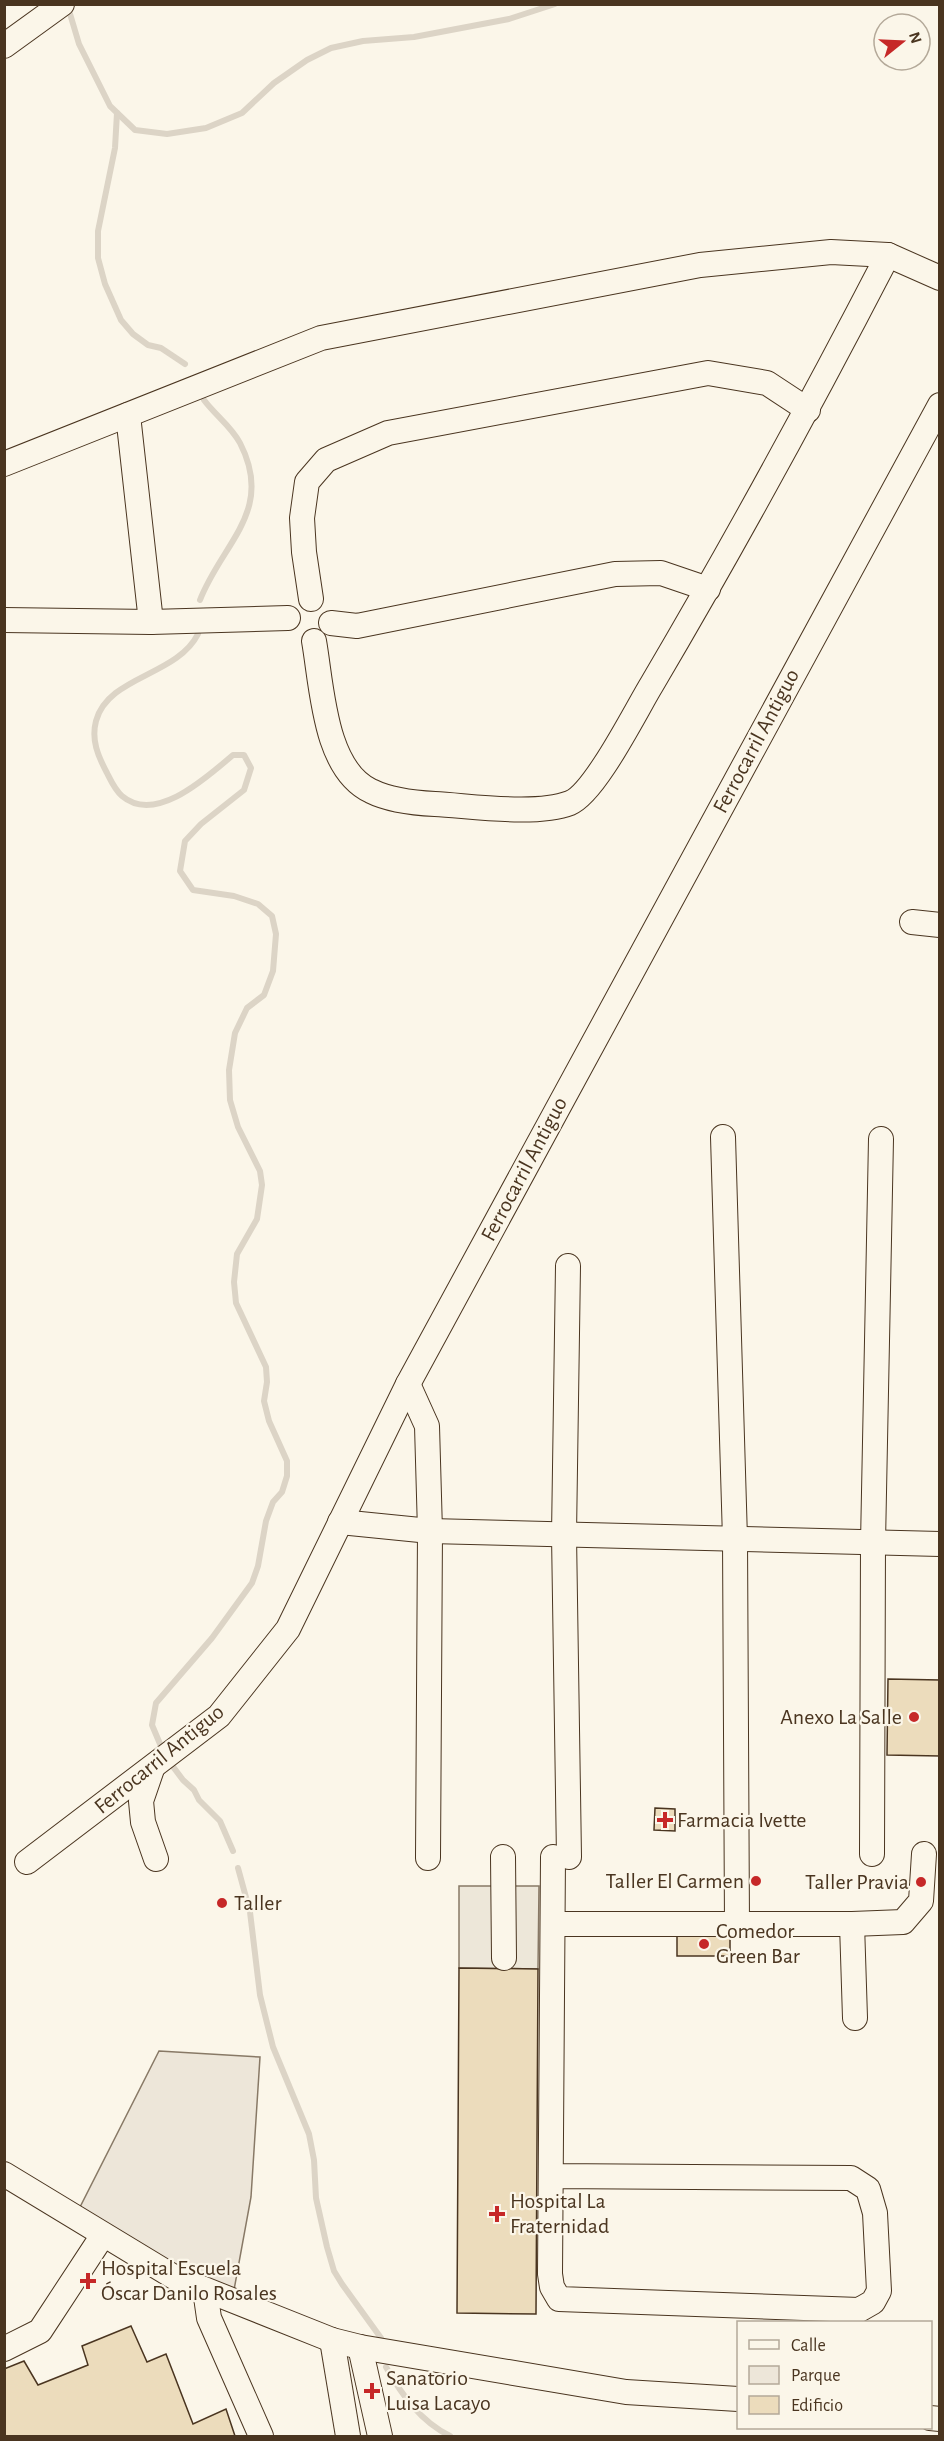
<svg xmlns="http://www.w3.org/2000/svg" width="944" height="2441" viewBox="0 0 944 2441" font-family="'Alegreya Sans',sans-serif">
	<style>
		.green { fill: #ede6d9; stroke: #887966; stroke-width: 1.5 }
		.parking { fill: #ede7d9; stroke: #887966; stroke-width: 1.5 }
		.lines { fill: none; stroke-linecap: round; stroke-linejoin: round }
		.stream { stroke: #dcd4c6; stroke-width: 6 }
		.building { fill: #ecdcbc; stroke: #4a3520; stroke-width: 1.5 }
		.minor-casing { stroke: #4a3520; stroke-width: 26 }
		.minor { stroke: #fbf6e9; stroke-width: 24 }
		.poi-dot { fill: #c62828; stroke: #fbf6e9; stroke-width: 2 }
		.labels { text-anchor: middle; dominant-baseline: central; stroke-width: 4.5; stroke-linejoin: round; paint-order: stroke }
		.street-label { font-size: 22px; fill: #4a3520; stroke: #fbf6e9 }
		.poi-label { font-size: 22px; fill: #4a3520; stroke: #fbf6e9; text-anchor: start }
	</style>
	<rect width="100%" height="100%" fill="#fbf6e9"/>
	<path class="green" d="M159,2051L260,2057L251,2197L234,2290L164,2267L76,2215Z"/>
	<path class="parking" d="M459,1886H539L538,1969L459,1968Z"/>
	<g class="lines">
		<g class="stream">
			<path d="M68,7L79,44L110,106L135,130L167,134L206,128L242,113L274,83L307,60L331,48L363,41L414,37L509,19L555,4"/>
			<path d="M117,113L115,148L98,231V258L105,284L121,320L133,334L148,345L161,348L185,364"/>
			<path d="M200,600C222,543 275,511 240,443C231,426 215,415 204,400"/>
			<path d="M163,1751L152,1725L156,1703L212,1638L252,1583L258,1566L266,1521L273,1502L282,1492L287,1476V1461L269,1421L264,1401L267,1382L266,1367L236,1303L234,1282L237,1254L257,1219L262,1185L260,1171L238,1127L230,1100L229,1070L235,1033L247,1008L264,995L273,971L276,934L272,916L258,904L234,896L193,890L180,871L185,841L201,824L244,790L251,768L244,755H233C208,776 156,825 122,796C115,790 111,781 107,773C98,756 91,740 96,721C108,676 177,676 198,634"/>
			<path d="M168,1760L183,1780L194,1790L199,1800L220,1821L233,1851"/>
			<path d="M238,1868L250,1912L260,1995L273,2047L309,2134L314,2160L316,2198L327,2247L334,2271L342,2284L381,2338"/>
			<path d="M386,2367C402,2395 420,2421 450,2436"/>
		</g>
	</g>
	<g class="building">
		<path d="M888,1679L940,1680V1756L887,1755Z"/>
		<path d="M655,1808L675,1809V1831L654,1830Z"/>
		<path d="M730,1932V1956H677V1933Z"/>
		<path d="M459,1968L538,1969L536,2314L457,2313Z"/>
		<path d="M131,2326L147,2362L166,2354L193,2424L226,2409L235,2436H4V2369L24,2361L38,2385L88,2365L82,2346Z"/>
	</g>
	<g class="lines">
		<g class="minor-casing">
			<g id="minor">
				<path d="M4,46L62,4"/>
				<path d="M128,415L151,622"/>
				<path d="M4,464L321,338L700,265L831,252L888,255L940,278"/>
				<path d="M311,599L304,552L302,518L307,482L326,460L388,433L708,373L767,383L808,410"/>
				<path d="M4,620L151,622L288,618"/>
				<path d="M331,623L357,626L615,574L661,573L708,589"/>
				<path d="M314,641C322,686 324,769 371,791C389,800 414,803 435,804C472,806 536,816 570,803C595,793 636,710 652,684C735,543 813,400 888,255"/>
				<path d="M912,922L940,925"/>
				<path d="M723,1137L735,1539L737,1924"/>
				<path d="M568,1266L564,1535L569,1857"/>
				<path d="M408,1384L427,1426L430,1531L428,1858"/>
				<path d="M340,1522L430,1531L940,1544"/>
				<path d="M152,1769L141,1801L143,1822L156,1859"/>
				<path d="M872,1854L873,1543L881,1139"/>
				<path d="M503,1857L504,1958"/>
				<path d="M27,1862L219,1716L288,1629L408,1384L940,405"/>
				<path d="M553,1924H852L903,1922L921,1901L924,1854"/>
				<path d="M852,1924L855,2018"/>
				<path d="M4,2174L174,2277L332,2340L360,2347L626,2392L738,2399"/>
				<path d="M551,2176L851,2178L868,2189L875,2213L879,2291L873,2302L859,2310L559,2299L552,2287L550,2274L553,1857"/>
				<path d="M205,2290L209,2318L261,2436"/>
				<path d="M332,2340L348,2436"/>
				<path d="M360,2347L380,2436"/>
				<path d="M4,2349L40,2331L103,2235"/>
				<path d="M930,2418L940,2419"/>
			</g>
		</g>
		<use href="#minor" class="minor"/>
	</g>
	<g class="poi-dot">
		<circle cx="914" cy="1717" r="6"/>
		<path d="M662 1811h6v6h6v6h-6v6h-6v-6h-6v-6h6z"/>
		<circle cx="756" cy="1881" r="6"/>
		<circle cx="921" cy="1882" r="6"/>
		<circle cx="222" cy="1903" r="6"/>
		<circle cx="704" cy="1944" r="6"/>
		<path d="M494 2205h6v6h6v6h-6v6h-6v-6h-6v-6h6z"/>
		<path d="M85 2272h6v6h6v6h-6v6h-6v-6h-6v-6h6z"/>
		<path d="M369 2382h6v6h6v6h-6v6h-6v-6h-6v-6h6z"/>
	</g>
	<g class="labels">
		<g class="street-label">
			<text transform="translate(756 741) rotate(-62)">Ferrocarril Antiguo</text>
			<text transform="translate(524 1169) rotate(-62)">Ferrocarril Antiguo</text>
			<text transform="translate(159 1759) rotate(-39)">Ferrocarril Antiguo</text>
		</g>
		<g class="poi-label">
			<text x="902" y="1717" text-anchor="end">Anexo La Salle</text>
			<text x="677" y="1820">Farmacia Ivette</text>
			<text x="744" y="1881" text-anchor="end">Taller El Carmen</text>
			<text x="909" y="1882" text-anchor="end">Taller Pravia</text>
			<text x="234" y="1903">Taller</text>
			<text x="716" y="1931">Comedor<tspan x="716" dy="25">Green Bar</tspan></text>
			<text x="510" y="2201">Hospital La<tspan x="510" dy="25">Fraternidad</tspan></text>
			<text x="101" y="2268">Hospital Escuela<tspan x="101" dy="25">Óscar Danilo Rosales</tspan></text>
			<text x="386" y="2378">Sanatorio<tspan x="386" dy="25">Luisa Lacayo</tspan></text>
		</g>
	</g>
	<rect width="944" height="2441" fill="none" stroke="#4a3520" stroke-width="12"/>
	<rect x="737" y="2321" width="195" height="108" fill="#fbf6e9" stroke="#b4a999" stroke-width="1.5"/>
	<rect x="749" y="2340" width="30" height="9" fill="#fbf6e9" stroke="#b4a999" stroke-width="1.5"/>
	<text x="791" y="2351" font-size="18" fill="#4a3520">Calle</text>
	<rect x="749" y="2366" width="30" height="18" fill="#ede6d9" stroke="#b4a999" stroke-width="1.5"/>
	<text x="791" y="2381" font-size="18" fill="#4a3520">Parque</text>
	<rect x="749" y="2396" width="30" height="18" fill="#ecdcbc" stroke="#b4a999" stroke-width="1.5"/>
	<text x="791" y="2411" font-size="18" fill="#4a3520">Edificio</text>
	<g transform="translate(902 42) rotate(72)"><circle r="28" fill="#fbf6e9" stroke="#b4a999" stroke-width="1.5"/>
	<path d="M0-4.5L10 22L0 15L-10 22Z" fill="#c62828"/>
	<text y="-9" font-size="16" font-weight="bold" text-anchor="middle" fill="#4a3520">N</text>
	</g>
</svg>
